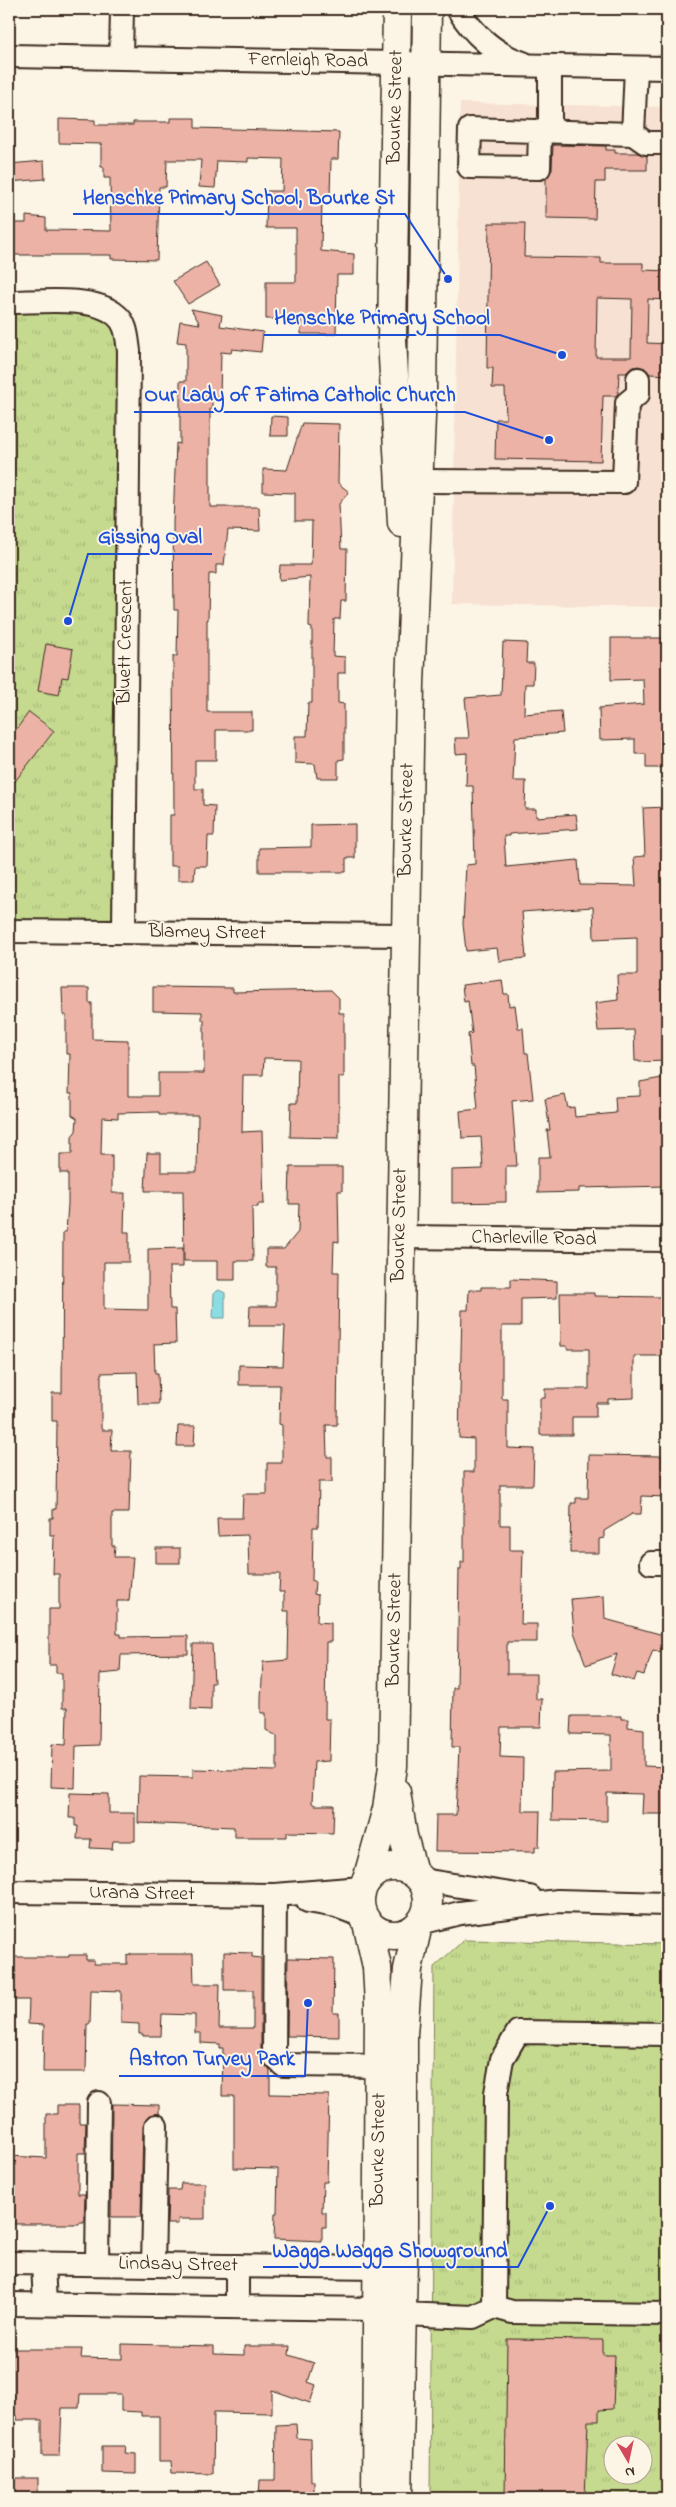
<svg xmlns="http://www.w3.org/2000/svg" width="676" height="2507" viewBox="0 0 676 2507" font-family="'Indie Flower',sans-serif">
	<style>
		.built { fill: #f7e1d2 }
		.grass { fill: url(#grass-tufts); stroke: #808256; fill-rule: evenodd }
		.water { fill: #8cdde3; stroke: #6c9594 }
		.building { fill: #ecb2a6; stroke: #3b2a1e; fill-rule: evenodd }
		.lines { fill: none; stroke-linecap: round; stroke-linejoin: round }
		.minor-casing { stroke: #3b2a1e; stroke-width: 26 }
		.major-casing { stroke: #3b2a1e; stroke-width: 31 }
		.minor { stroke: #fcf5e5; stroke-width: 22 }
		.major { stroke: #fcf5e5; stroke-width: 28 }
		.labels { text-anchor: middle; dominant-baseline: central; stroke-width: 4; stroke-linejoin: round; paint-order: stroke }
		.street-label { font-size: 20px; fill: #3b2a1e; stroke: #fcf5e5 }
		.leader { fill: none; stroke: #1d4ed8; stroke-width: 2 }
		.callout-dot { fill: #1d4ed8; stroke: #fcf5e5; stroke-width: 2 }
		.callout-label { font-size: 21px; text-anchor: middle; font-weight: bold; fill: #1d4ed8; stroke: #fcf5e5; stroke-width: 4; stroke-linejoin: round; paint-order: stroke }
	</style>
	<defs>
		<pattern id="grass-tufts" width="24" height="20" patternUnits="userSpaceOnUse" patternTransform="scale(1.25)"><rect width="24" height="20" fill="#c5da8f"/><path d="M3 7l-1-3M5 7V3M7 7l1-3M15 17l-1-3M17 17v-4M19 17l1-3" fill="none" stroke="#aabb7b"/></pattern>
	</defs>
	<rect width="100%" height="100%" fill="#fcf5e5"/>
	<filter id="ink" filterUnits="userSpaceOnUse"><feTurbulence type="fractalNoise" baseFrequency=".02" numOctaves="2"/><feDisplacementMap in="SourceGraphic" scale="10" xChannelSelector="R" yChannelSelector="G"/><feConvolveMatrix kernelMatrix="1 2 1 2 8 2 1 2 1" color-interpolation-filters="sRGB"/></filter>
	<g filter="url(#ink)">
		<path class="built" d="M460,103L667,107V607L452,604Z"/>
		<g class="grass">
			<path d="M9,302L84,303L126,329L124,932L9,931Z"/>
			<path d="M464,1940L667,1944V2498H430L434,1967ZM614,2444H644V2474H614Z"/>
		</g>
		<path class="water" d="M219,1290L225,1293V1318H213L214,1293Z"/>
		<g class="building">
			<path d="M170,118H195V128L339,132L338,159H331L330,195H322L321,251L354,254V275H337L336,334H301V319H266V282H296V228H266L267,191H282L283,159L248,158V162L217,161L215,188L199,187L201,160H167L166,187H159L157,260L111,259V255H9V223H26V216L46,218V230L111,231L110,178H104V167H101V144L59,143V119L95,120V125H133V122H170Z"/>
			<path d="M553,145L606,146V150H615V153H637L647,156V170H605V182H596L595,219L546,218V179L552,169Z"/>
			<path d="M44,161L45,179L9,182V164Z"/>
			<path d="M489,223H525L524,257L601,258V263H643V270L667,271V300L648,299L647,343L667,344V375L650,374L645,368L638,366L631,368L626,373H619L618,393L616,396H603L601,461L495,459L496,419H506L505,388H492L493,368H487ZM597,298L632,299L631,357H596Z"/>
			<path d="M206,262L220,285L188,304L173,281Z"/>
			<path d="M191,309L222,315L220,326L263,332L261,352L232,349L231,353L221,352L220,398H212V409H210V507H259L260,531L228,530L224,565H216V574H209L208,620H207V712H252V730H216V760H195V789H203V805L215,806L214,836H208L207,866H195L194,880H178V866H170V815H174L173,656H177L178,610H174L173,524L176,443L180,444V381H186V343L177,342L180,321L200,324Z"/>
			<path d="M271,416L288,417V436H270Z"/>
			<path d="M302,423L339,424L338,483L349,492L339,504L341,549H347L346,601H341L340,619H334L333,656L345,657V673H338V703L344,704V759L338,760V778H317L315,764L295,763V736H307L308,703H312V628L309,627L310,577L279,580L280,565H311L312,521H295V493L263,492V469L287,470Z"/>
			<path d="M611,638H667V768H646V754H635V739L600,740L599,708L644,704L643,679L611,680Z"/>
			<path d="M503,642L527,643L526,663H534L533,684H525L524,714L561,711L563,733L515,737L513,781H526L525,809H536V817L576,814L578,829L509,834V836H504L506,867L578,860L580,885L636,886L634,857L645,856L643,808L667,807V1061L639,1062V1061H635L634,1030L598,1031L595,1003L618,1000L617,975H637V937L594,939L593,907L522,912L526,958L499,961L497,948L466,951L463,924L466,865L475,864L473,786H466L467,753L456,754L455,738H469L465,698L501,695Z"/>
			<path d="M46,644L73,649L68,678L62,677L59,695L38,691Z"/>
			<path d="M29,712L54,731L9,789V739Z"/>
			<path d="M355,824V858H346V872H259V848L311,847V825Z"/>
			<path d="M502,980L504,994H508L509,1006L515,1005L518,1028H523L525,1053H528L533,1099L512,1101L517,1166H506V1202L452,1203V1170L483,1169L481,1137L462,1138L460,1111L478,1109L474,1066H471L468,1034L472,1033L468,1001L464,1002L462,985Z"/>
			<path d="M153,987L233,988V992L331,990L339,998V1013H344V1077H339V1138L290,1137L291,1103H297L298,1059L264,1058L263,1075H243L242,1132L262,1131L264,1204H258V1207H252L253,1261H235V1280H217V1261H184L183,1191H145L147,1153H161V1172H197L198,1115H159V1112L118,1113V1118L102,1117L101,1155H112V1193H125L124,1232H129V1262H104V1309L148,1310V1249L183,1248V1267H169L170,1309H175L176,1343L154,1344L155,1373H158L159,1404H138L137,1372L101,1373V1428L102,1430H112L111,1451H131L129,1513H112V1546H115L114,1557H133L129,1601H117V1634H121V1637L188,1636V1654L121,1655L120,1672L100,1674L99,1745L76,1746L75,1788L51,1787L52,1744L66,1745L67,1708H62V1673H56V1665H49V1609H59V1574H53L54,1535H50V1518H53V1509H56L57,1421H52V1393H62L63,1232H66L68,1204V1173H60V1154H72V1136L76,1131L77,1118L72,1115V1093H69L70,1054H66V1015H63L62,988H89V1003H92V1039L128,1040V1096H158V1073H204V1020H202V1012L153,1011Z"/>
			<path d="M667,1077V1186L579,1188V1192L538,1193V1157H550L547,1130H550L545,1099L565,1095L568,1108L574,1107L575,1117L616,1113L615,1097L640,1096V1082Z"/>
			<path d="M290,1167H342V1191H338L339,1242L334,1241L333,1272H339L337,1425H326L327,1457H332V1482H319L318,1527H313L312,1581H315L314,1594L318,1595L317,1622L331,1623V1642H326L325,1719H330L329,1761L314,1762L312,1803L315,1805H334L333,1833L287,1832V1837H234V1827L138,1823L139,1776L193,1777V1769L277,1771V1736L266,1730V1713H261V1698L263,1662L288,1660L289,1611H284V1592H279L280,1574H249L248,1535L218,1536L217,1518H242L243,1494H267V1463H282V1425L279,1424L280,1385H239V1365L283,1366L285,1326H249L250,1306H276V1267H266V1249H284L298,1232L299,1204H289Z"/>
			<path d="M511,1279L557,1281V1298L521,1299V1326H502V1399H508V1448L534,1449L533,1485H500V1525H510V1550H523L521,1624H537V1642H507V1674H536V1699H542L541,1727H501L500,1757L523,1758L522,1811H540L539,1847H535V1852L435,1851L436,1815H456L459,1747H452L453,1688H457L459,1569H461V1562H464V1472H474V1439L459,1438L462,1310H468L469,1290H481V1287H511Z"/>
			<path d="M560,1293H594V1296L662,1297L661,1300H667V1356H634V1398L608,1399V1403H596V1417H572V1435H540V1398H545V1389H589V1349H567V1346H561Z"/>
			<path d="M178,1426H195L194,1446H177Z"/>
			<path d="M589,1455L664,1456L665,1497L642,1496L641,1514H632L604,1531V1538L599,1539V1553H570L571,1503H576V1498H588Z"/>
			<rect x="156" y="1548" width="24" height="15"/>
			<path d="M604,1596L605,1619L667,1636L665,1653L653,1650L644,1675L637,1673L634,1681L611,1674L617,1654L586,1665L574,1632L571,1599Z"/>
			<path d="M193,1644H212L214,1683H211V1710L191,1709Z"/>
			<path d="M571,1716H621V1719H628V1727L644,1729V1766L665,1767L664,1814H642L643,1794L607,1793V1821L552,1820L553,1772L611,1771V1735L570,1734Z"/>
			<path d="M70,1793L109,1794V1813H135V1841H113L112,1849L90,1848L91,1839H77L78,1826H75V1818H69Z"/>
			<path d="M224,1952L252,1953V1957L261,1958V2056L262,2061L270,2071V2094L329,2095L327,2182H323L322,2212H326V2227H322V2241L274,2239L275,2213H277L278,2169L234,2168V2096H222L223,2048H220V2044L201,2043V2033H195V2015L162,2014L161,2036H143V2034H139V2024L121,2023V1991L91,1990L90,2024H87L86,2072H43L44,2025L28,2024L29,2000H9V1957H69V1955H86V1960H94V1964H127V1956L132,1954H193L194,1984H220L219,2028H253V1990H224Z"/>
			<path d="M288,1958L334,1959L333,2013H339V2037L287,2036Z"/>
			<path d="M112,2104L159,2105V2114L149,2115L143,2125L141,2217H111Z"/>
			<path d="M57,2105H79V2123H86L85,2153H78V2194H85L84,2222H79V2224H9V2156L46,2158V2114H57Z"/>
			<path d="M181,2183H205V2219H178V2224H167L168,2190H180Z"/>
			<path d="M507,2339L603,2340V2355H615L613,2409L599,2410V2421H588L585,2498H505Z"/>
			<path d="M122,2344L214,2346V2354L244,2355V2346H290L289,2355L314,2363L308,2382L316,2385L310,2403L272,2390V2413L214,2412L213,2474L172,2473L171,2461H159V2416H141V2412L121,2411V2394H80L79,2408H62L60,2456H42V2420H17V2415H9V2349H82L81,2358L122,2359Z"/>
			<path d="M296,2424L297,2438L310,2439L311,2481H314V2498H259L260,2480H275L276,2425Z"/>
			<path d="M102,2446H126L125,2453L136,2454V2474L102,2473Z"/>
			<rect x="11" y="2478" width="27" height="20"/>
		</g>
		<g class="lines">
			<g class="minor-casing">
				<g id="minor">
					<path d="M458,9C472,33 496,55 523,63"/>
					<path d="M9,56L667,68"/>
					<path d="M121,57L122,9"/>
					<path d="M540,130L539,168L469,167L470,129L633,134L646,143H667"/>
					<path d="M550,131V66"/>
					<path d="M633,134L636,68"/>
					<path d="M9,302C38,302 94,295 116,315C127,323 127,338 129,351L124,932"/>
					<path d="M419,481L624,482L627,403L638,394V379"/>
					<path d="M9,931L406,935"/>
					<path d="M400,1237L667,1240"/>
					<path d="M651,1563H667"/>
					<path d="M422,1880L530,1897"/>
					<path d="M9,1892L275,1895L362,1888"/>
					<path d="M275,1895L274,2056L283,2065L380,2066"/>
					<path d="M308,1901L336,1906L363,1916"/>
					<path d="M420,1923L460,1913L558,1901L667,1904"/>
					<path d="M9,2263L378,2268"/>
					<path d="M43,2264L45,2304"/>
					<path d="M97,2264L99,2103"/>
					<path d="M153,2265L156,2126"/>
					<path d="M9,2304L376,2309"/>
					<path d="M237,2307V2266"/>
					<path d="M494,2307L512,2312L667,2314"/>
					<path d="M402,2314L473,2317L494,2307L496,2093L502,2059L518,2032L667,2034"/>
				</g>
			</g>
			<g class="major-casing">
				<g id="major">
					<path d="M397,9L392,339L402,523"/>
					<path d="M396,1792L403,1836L413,1872"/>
					<circle cx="394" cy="1901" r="34"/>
					<path d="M367,1880L387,1809L393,1766L410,684L422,392L427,9"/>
					<path d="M367,1923L377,1967L379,2004L376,2498"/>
					<path d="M398,2498L403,2260V2034L408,1969L418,1925"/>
				</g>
			</g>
			<use href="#minor" class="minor"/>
			<use href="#major" class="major"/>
		</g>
	</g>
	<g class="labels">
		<g class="street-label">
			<text transform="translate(308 61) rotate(1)">Fernleigh Road</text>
			<text transform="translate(396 107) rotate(-89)">Bourke Street</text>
			<text transform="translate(126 642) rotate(-89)">Bluett Crescent</text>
			<text transform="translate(407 820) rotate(-89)">Bourke Street</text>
			<text transform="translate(207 933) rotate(1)">Blamey Street</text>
			<text transform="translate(400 1225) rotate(-89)">Bourke Street</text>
			<text transform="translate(534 1239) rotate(1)">Charleville Road</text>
			<text transform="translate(395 1630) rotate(-89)">Bourke Street</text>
			<text transform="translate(142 1894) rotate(1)">Urana Street</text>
			<text transform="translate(379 2150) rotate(-89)">Bourke Street</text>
			<text transform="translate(178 2265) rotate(1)">Lindsay Street</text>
		</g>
	</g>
	<path class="leader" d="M448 279L405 214H73M562 355L500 335H264M549 440L465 412H134M68 621L88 554H212M308 2003L305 2076H119M550 2206L518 2267H263"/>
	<g class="callout-dot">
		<circle cx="448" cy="279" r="5"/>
		<circle cx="562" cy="355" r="5"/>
		<circle cx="549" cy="440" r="5"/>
		<circle cx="68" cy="621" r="5"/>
		<circle cx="308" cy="2003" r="5"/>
		<circle cx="550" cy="2206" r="5"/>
	</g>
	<g class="callout-label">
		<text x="239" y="204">Henschke Primary School, Bourke St</text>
		<text x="382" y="324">Henschke Primary School</text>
		<text x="300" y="401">Our Lady of Fatima Catholic Church</text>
		<text x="150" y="543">Gissing Oval</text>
		<text x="212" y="2065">Astron Turvey Park</text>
		<text x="390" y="2257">Wagga Wagga Showground</text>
	</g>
	<rect width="676" height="2507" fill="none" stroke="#fcf5e5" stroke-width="30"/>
	<rect x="15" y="15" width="646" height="2477" fill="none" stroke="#3b2a1e" stroke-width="2" filter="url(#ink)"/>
	<g transform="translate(628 2460) rotate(171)"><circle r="24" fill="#fcf5e5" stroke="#afa495"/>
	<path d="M0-4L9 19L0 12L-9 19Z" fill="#d1495b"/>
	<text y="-8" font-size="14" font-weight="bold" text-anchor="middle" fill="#3b2a1e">N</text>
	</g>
</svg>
